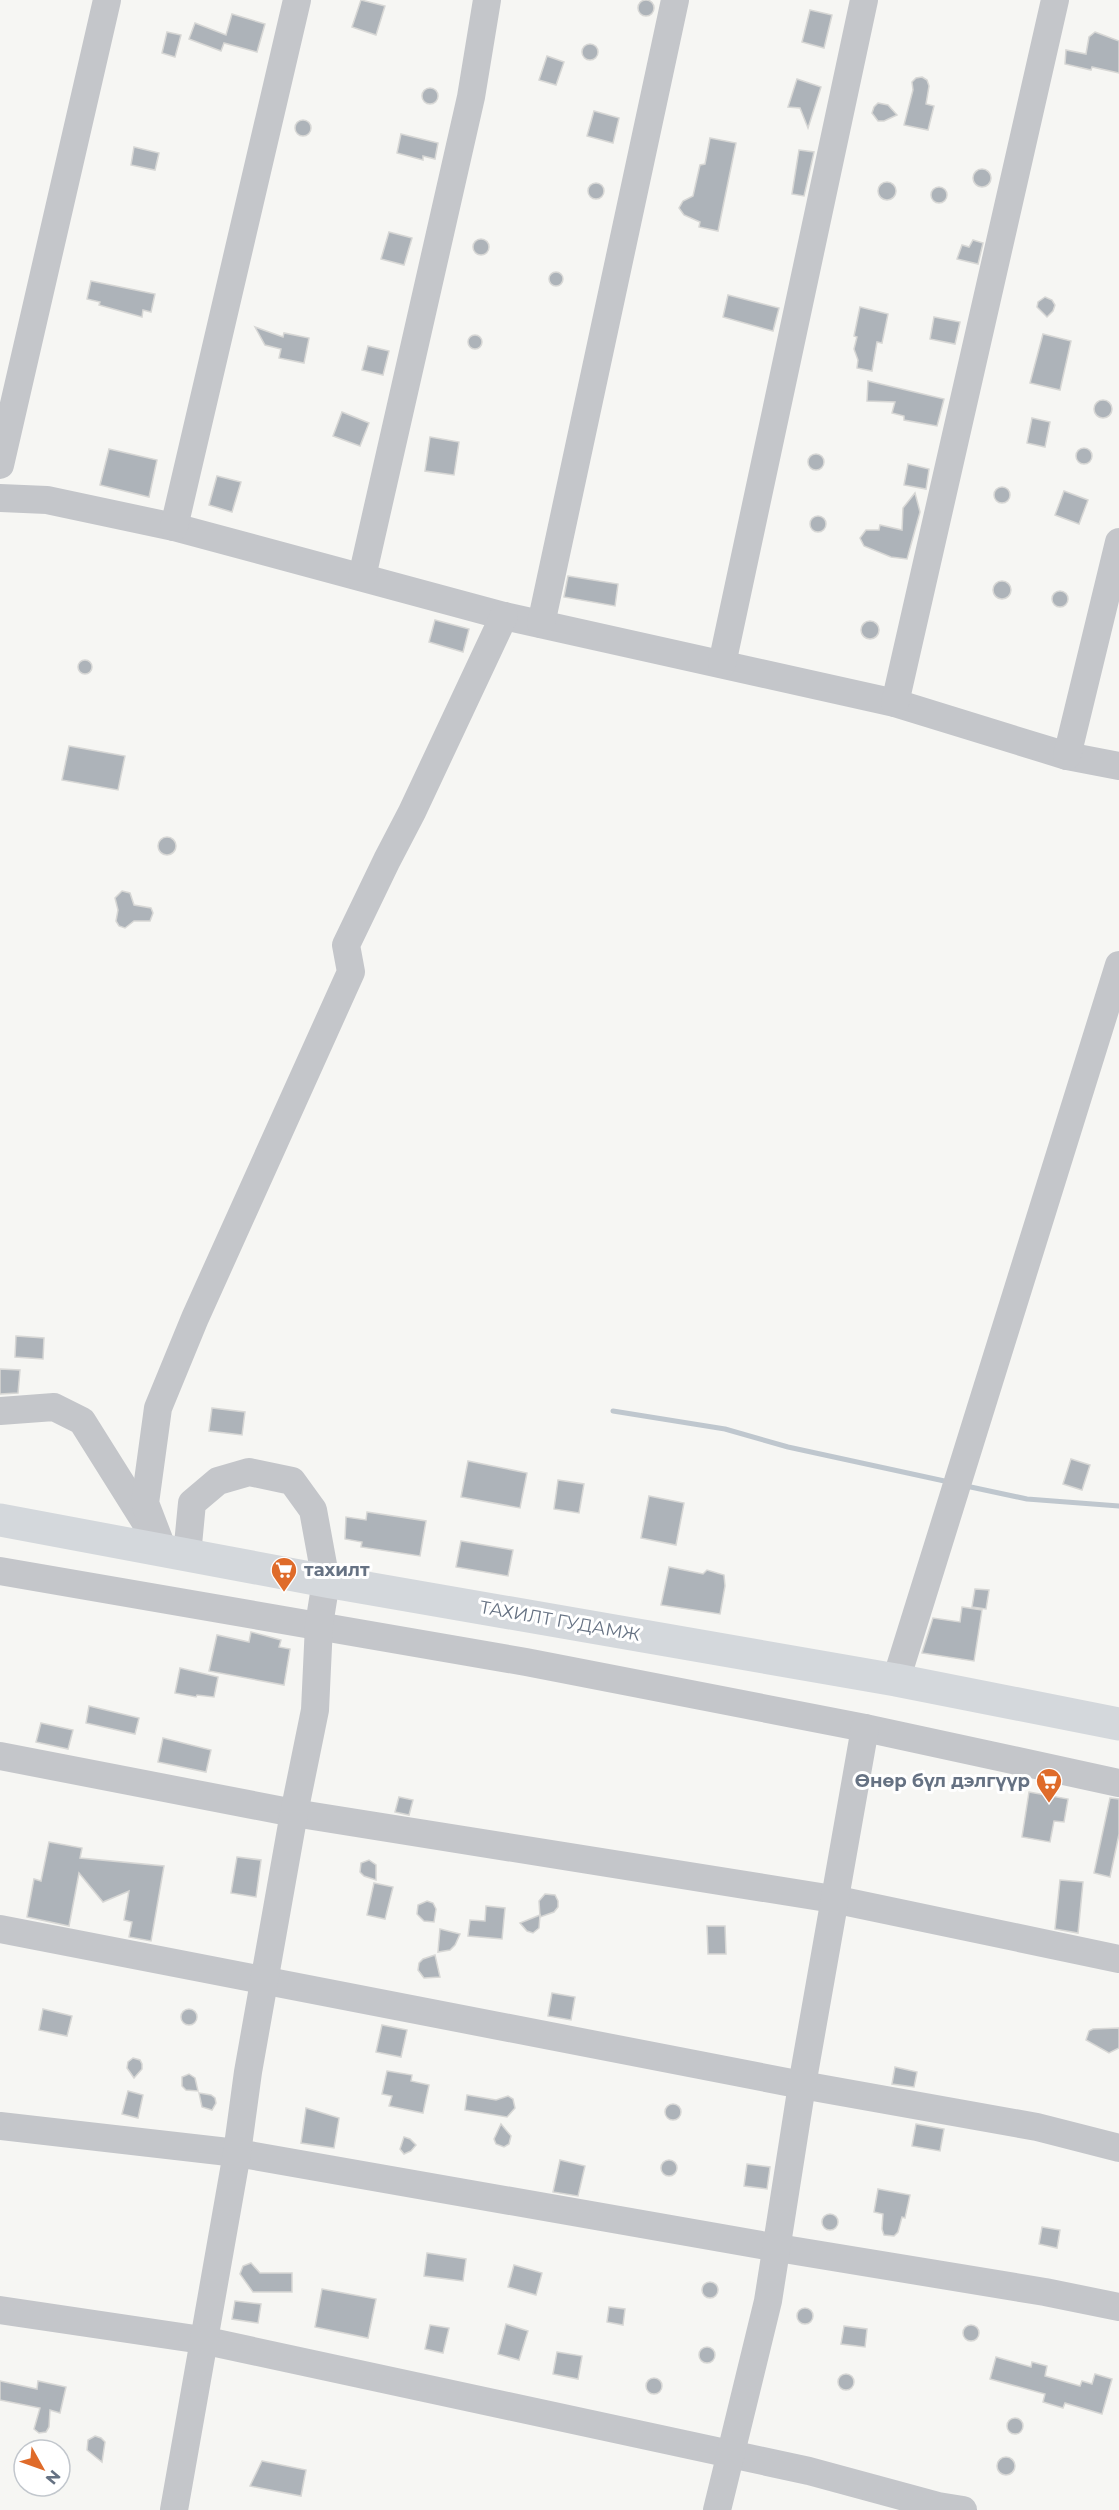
<svg xmlns="http://www.w3.org/2000/svg" width="1119" height="2510" viewBox="0 0 1119 2510" font-family="Montserrat,sans-serif">
	<style>
		.lines { fill: none; stroke-linecap: round; stroke-linejoin: round }
		.stream { stroke: #bfc7ce; stroke-width: 5 }
		.building { fill: #adb3b9; stroke: #d7d7d5; stroke-width: 1.5 }
		.minor { stroke: #c4c6ca; stroke-width: 28 }
		.major { stroke: #d4d8dc; stroke-width: 33 }
		.labels { text-anchor: middle; dominant-baseline: central; stroke-width: 6; stroke-linejoin: round; paint-order: stroke }
		.poi-label { font-size: 18px; font-weight: bold; fill: #667283; stroke: #fff; text-anchor: start }
		.street-label { font-size: 18px; fill: #667283; stroke: #fff }
	</style>
	<rect width="100%" height="100%" fill="#f6f6f3"/>
	<g class="lines">
		<g class="stream">
			<path d="M613,1411L725,1429L788,1447L949,1482"/>
			<path d="M966,1486L1027,1499L1119,1506"/>
		</g>
	</g>
	<g class="building">
		<path d="M361,0L385,6L376,35L352,27Z"/>
		<circle cx="646" cy="8" r="8"/>
		<path d="M810,10L832,15L824,48L802,42Z"/>
		<path d="M232,14L265,24L257,52L224,43L221,51L189,39L195,23L226,35Z"/>
		<path d="M167,32L181,35L175,57L162,53Z"/>
		<path d="M1095,32L1119,41V73L1092,67L1091,70L1065,64L1066,50L1086,54L1089,37Z"/>
		<circle cx="590" cy="52" r="8"/>
		<path d="M547,56L564,62L556,85L539,80Z"/>
		<path d="M922,77L927,80L929,86L926,104L934,106L928,130L904,125L913,90L912,82L916,78Z"/>
		<path d="M797,79L821,87L808,128L800,108L788,107Z"/>
		<circle cx="430" cy="96" r="8"/>
		<path d="M878,103L888,105L897,115L884,121H878L872,113L874,107Z"/>
		<path d="M594,111L619,118L613,143L587,136Z"/>
		<circle cx="303" cy="128" r="8"/>
		<path d="M401,134L438,143L435,159L423,156V160L397,153Z"/>
		<path d="M710,138L736,143L718,231L699,227L700,222L684,215L679,208L683,201L693,196L700,165L705,164Z"/>
		<path d="M134,147L159,153L155,170L131,165Z"/>
		<path d="M799,150L814,152L804,196L792,194Z"/>
		<circle cx="982" cy="178" r="9"/>
		<circle cx="887" cy="191" r="9"/>
		<circle cx="596" cy="191" r="8"/>
		<circle cx="939" cy="195" r="8"/>
		<path d="M389,232L412,238L404,265L381,259Z"/>
		<circle cx="481" cy="247" r="8"/>
		<path d="M973,240L983,243L978,264L957,259L962,245L969,247Z"/>
		<circle cx="556" cy="279" r="7"/>
		<path d="M91,281L155,294L151,312L143,310L142,317L99,305L100,302L87,299Z"/>
		<path d="M728,295L779,308L773,331L723,317Z"/>
		<path d="M1045,297L1052,300L1055,305L1053,311L1047,317L1037,307L1038,302Z"/>
		<path d="M860,307L888,314L882,343L877,342L872,371L857,368L858,360L854,349L857,337L854,336Z"/>
		<path d="M934,317L960,322L955,344L930,339Z"/>
		<path d="M255,327L283,337L284,333L309,338L304,363L279,358L281,349L265,345Z"/>
		<path d="M1043,334L1071,341L1060,390L1030,383Z"/>
		<circle cx="475" cy="342" r="7"/>
		<path d="M368,346L389,351L383,375L362,370Z"/>
		<path d="M868,381L944,399L937,426L904,420V416L892,413L895,402L867,401Z"/>
		<circle cx="1103" cy="409" r="9"/>
		<path d="M342,412L369,423L360,446L333,436Z"/>
		<path d="M1032,418L1050,422L1045,447L1027,443Z"/>
		<path d="M430,437L459,442L454,475L425,471Z"/>
		<circle cx="1084" cy="456" r="8"/>
		<path d="M109,449L157,460L149,497L100,485Z"/>
		<circle cx="816" cy="462" r="8"/>
		<path d="M908,464L929,469L926,489L904,485Z"/>
		<path d="M217,476L241,482L232,512L209,505Z"/>
		<circle cx="1002" cy="495" r="8"/>
		<path d="M1064,491L1088,500L1079,524L1055,515Z"/>
		<path d="M915,493L920,512L907,559L891,557L864,546L860,538L866,530H879L880,525L902,530L903,508Z"/>
		<circle cx="818" cy="524" r="8"/>
		<path d="M568,576L618,584L615,606L564,597Z"/>
		<circle cx="1002" cy="590" r="9"/>
		<circle cx="1060" cy="599" r="8"/>
		<path d="M435,620L469,629L463,652L429,642Z"/>
		<circle cx="870" cy="630" r="9"/>
		<circle cx="85" cy="667" r="7"/>
		<path d="M69,746L125,756L118,790L62,780Z"/>
		<circle cx="167" cy="846" r="9"/>
		<path d="M122,891L130,893L134,905L151,908L153,913L150,921H134L125,928L119,926L116,921L118,910L115,898Z"/>
		<path d="M16,1336L44,1338L43,1359L15,1357Z"/>
		<path d="M0,1369L20,1370L18,1393L0,1394Z"/>
		<path d="M212,1408L245,1412L242,1435L209,1431Z"/>
		<path d="M1071,1459L1090,1465L1082,1490L1063,1484Z"/>
		<path d="M468,1461L527,1473L520,1508L461,1497Z"/>
		<path d="M558,1480L584,1484L579,1513L554,1509Z"/>
		<path d="M649,1496L684,1503L676,1545L641,1538Z"/>
		<path d="M367,1512L426,1521L420,1556L361,1547L362,1542L345,1539L346,1517L366,1520Z"/>
		<path d="M461,1541L513,1550L508,1576L456,1567Z"/>
		<path d="M669,1567L703,1574L707,1570L724,1575L725,1586L720,1614L661,1605Z"/>
		<path d="M975,1589L989,1590L986,1609L972,1607Z"/>
		<path d="M962,1607L982,1610L974,1661L922,1653L933,1618L960,1622Z"/>
		<path d="M251,1632L281,1640L279,1647L290,1649L284,1685L209,1671L217,1635L249,1642Z"/>
		<path d="M180,1668L218,1677L214,1697L197,1695L196,1697L175,1693Z"/>
		<path d="M89,1706L139,1718L135,1734L86,1723Z"/>
		<path d="M41,1723L73,1730L68,1749L36,1742Z"/>
		<path d="M163,1738L211,1750L206,1772L158,1762Z"/>
		<path d="M1029,1792L1068,1799L1064,1822L1054,1821L1050,1842L1022,1837Z"/>
		<path d="M399,1797L413,1800L409,1815L395,1812Z"/>
		<path d="M1110,1798L1119,1799V1834L1110,1877L1094,1873Z"/>
		<path d="M49,1842L82,1848L80,1858L164,1866L151,1941L129,1937L132,1922L124,1920L129,1891L103,1902L79,1873L69,1926L27,1917L34,1879L41,1881Z"/>
		<path d="M237,1857L261,1860L256,1897L231,1893Z"/>
		<path d="M369,1860L376,1865V1880L364,1876L360,1872L361,1863Z"/>
		<path d="M1060,1880L1083,1882L1078,1933L1055,1929Z"/>
		<path d="M374,1883L393,1887L385,1919L367,1915Z"/>
		<path d="M545,1894L555,1895L558,1901V1907L554,1912L540,1917L539,1901Z"/>
		<path d="M427,1901L433,1903L436,1909L434,1922L424,1921L417,1914L418,1905Z"/>
		<path d="M486,1906L505,1908L502,1939L468,1936L470,1920L485,1921Z"/>
		<path d="M540,1915L539,1928L533,1933L527,1931L520,1923Z"/>
		<path d="M707,1926H725L726,1954H708Z"/>
		<path d="M440,1929L460,1934L455,1945L450,1950L438,1952Z"/>
		<path d="M435,1955L440,1977L424,1978L418,1970L419,1963L423,1959Z"/>
		<path d="M552,1993L575,1997L571,2020L548,2016Z"/>
		<path d="M43,2009L72,2016L67,2036L39,2030Z"/>
		<circle cx="189" cy="2017" r="8"/>
		<path d="M382,2025L407,2030L401,2057L376,2052Z"/>
		<path d="M1119,2028V2048L1109,2053L1086,2040L1089,2031L1093,2029Z"/>
		<path d="M133,2058L140,2060L142,2064V2069L134,2078L127,2068L128,2062Z"/>
		<path d="M895,2067L917,2072L914,2087L892,2084Z"/>
		<path d="M387,2071L412,2075L411,2081L429,2085L423,2113L389,2106L392,2096L382,2094Z"/>
		<path d="M189,2074L195,2078L198,2091L186,2090L182,2086V2077Z"/>
		<path d="M128,2091L143,2095L138,2118L122,2114Z"/>
		<path d="M199,2093L211,2095L215,2098L216,2103L212,2110L202,2107Z"/>
		<path d="M467,2095L496,2100L508,2096L513,2099L515,2108L507,2117L465,2110Z"/>
		<circle cx="673" cy="2112" r="8"/>
		<path d="M306,2108L339,2118L334,2148L301,2143Z"/>
		<path d="M501,2124L511,2136L509,2144L504,2147L496,2144L494,2139Z"/>
		<path d="M916,2124L944,2129L940,2151L912,2146Z"/>
		<path d="M404,2137L410,2139L416,2145L411,2151L404,2154L400,2149Z"/>
		<circle cx="669" cy="2168" r="8"/>
		<path d="M560,2160L585,2166L578,2196L553,2192Z"/>
		<path d="M747,2164L770,2167L767,2189L744,2186Z"/>
		<path d="M878,2189L910,2195L905,2218L902,2217L898,2232L894,2236L884,2235L882,2229L883,2214L874,2212Z"/>
		<circle cx="830" cy="2222" r="8"/>
		<path d="M1042,2227L1060,2230L1057,2248L1039,2244Z"/>
		<path d="M427,2253L466,2259L463,2281L424,2276Z"/>
		<path d="M251,2263L260,2273H292V2292H253L240,2274L243,2266Z"/>
		<path d="M514,2265L542,2273L536,2295L508,2287Z"/>
		<circle cx="710" cy="2290" r="8"/>
		<path d="M322,2289L376,2299L368,2338L315,2327Z"/>
		<path d="M235,2301L261,2304L258,2323L232,2319Z"/>
		<path d="M609,2307L625,2309L623,2325L607,2322Z"/>
		<circle cx="805" cy="2316" r="8"/>
		<path d="M506,2324L528,2331L519,2360L498,2354Z"/>
		<circle cx="971" cy="2333" r="8"/>
		<path d="M430,2325L449,2328L443,2353L425,2349Z"/>
		<path d="M844,2326L867,2329L865,2347L841,2344Z"/>
		<circle cx="707" cy="2355" r="8"/>
		<path d="M557,2352L582,2356L578,2379L553,2374Z"/>
		<path d="M996,2357L1031,2367L1032,2362L1047,2366L1045,2376L1080,2386L1082,2381L1092,2384L1095,2374L1112,2379L1102,2414L1065,2403L1063,2408L1043,2402L1045,2394L990,2379Z"/>
		<circle cx="846" cy="2382" r="8"/>
		<circle cx="654" cy="2386" r="8"/>
		<path d="M0,2381L37,2389L38,2381L66,2387L60,2413L50,2410L49,2427L46,2432L39,2433L34,2429L40,2408L0,2400Z"/>
		<circle cx="1015" cy="2426" r="8"/>
		<path d="M95,2436L101,2438L105,2442L102,2462L87,2450L88,2440Z"/>
		<circle cx="1006" cy="2466" r="9"/>
		<path d="M262,2461L306,2470L301,2496L250,2486Z"/>
	</g>
	<g class="lines">
		<g class="minor">
			<path d="M0,465L107,0"/>
			<path d="M0,498L47,500L174,527L504,616L895,703L1067,756L1119,766"/>
			<path d="M174,527L297,0"/>
			<path d="M362,577L471,97L487,0"/>
			<path d="M541,624L675,0"/>
			<path d="M722,664L864,0"/>
			<path d="M895,703L1055,0"/>
			<path d="M1067,756L1119,542"/>
			<path d="M0,1411L54,1407L82,1421L146,1523"/>
			<path d="M163,1550L145,1503L158,1408L195,1318L351,972L346,945L387,860L412,812L504,616"/>
			<path d="M0,1571L526,1662L865,1728L1119,1783"/>
			<path d="M896,1680L1119,965"/>
			<path d="M0,1756L294,1813L833,1899L1119,1959"/>
			<path d="M0,1929L802,2085L1037,2127L1119,2148"/>
			<path d="M0,2126L237,2153L778,2248L1045,2292L1119,2307"/>
			<path d="M0,2310L202,2340L809,2471L938,2506L963,2510"/>
			<path d="M174,2510L237,2153L248,2072L294,1813L315,1710L319,1625L326,1581L313,1510L292,1481L249,1472L218,1481L192,1503L187,1555"/>
			<path d="M717,2510L768,2301L802,2085L865,1728"/>
		</g>
		<path class="major" d="M0,1520L326,1581L896,1680L1119,1724"/>
	</g>
	<defs>
		<g id="supermarket-pin" transform="scale(1.35)"><path d="M0 17L-7.5 6A9.5 9.5 0 1 1 7.5 6Z" fill="#df6b2a" stroke="#fff"/><path d="M-6-5.5h2.5l.6 2H6L4.5 2H-2.5L-4.4-4H-6ZM-1.5 3.2a1.3 1.3 0 1 0 .1 0ZM3 3.2a1.3 1.3 0 1 0 .1 0Z" fill="#fff"/></g>
	</defs>
	<g fill-rule="evenodd">
		<use href="#supermarket-pin" x="284" y="1570"/>
		<use href="#supermarket-pin" x="1049" y="1781"/>
	</g>
	<g class="labels">
		<g class="poi-label">
			<text x="304" y="1570">тахилт</text>
			<text x="1030" y="1781" text-anchor="end">Өнөр бүл дэлгүүр</text>
		</g>
		<g class="street-label">
			<text transform="translate(560 1621) rotate(10)">ТАХИЛТ ГУДАМЖ</text>
		</g>
	</g>
	<g transform="translate(42 2468) rotate(130)"><circle r="28" fill="#ffffff" stroke="#c2c7cd" stroke-width="1.5"/>
	<path d="M0-4.5L10 22L0 15L-10 22Z" fill="#df6b2a"/>
	<text y="-9" font-size="16" font-weight="bold" text-anchor="middle" fill="#667283">N</text>
	</g>
</svg>
